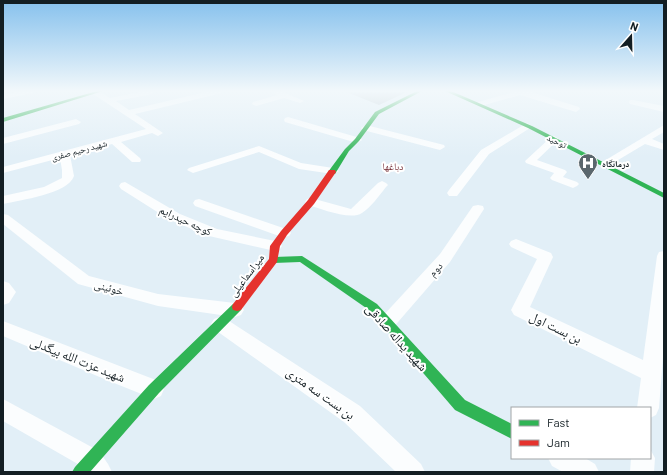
<svg xmlns="http://www.w3.org/2000/svg" width="667" height="475" viewBox="0 0 667 475" font-family="Barlow,'Noto Naskh Arabic',sans-serif">
	<style>
		.building { fill: #c3ced5 }
		.lines { fill: none; stroke-linecap: round; stroke-linejoin: round }
		.street { fill: #fbfdfe; fill-rule: evenodd }
		.fast { fill: #30b455; fill-rule: evenodd }
		.jam { fill: #e5322d; fill-rule: evenodd }
		.labels { text-anchor: middle; dominant-baseline: central; stroke-width: 4; stroke-linejoin: round; paint-order: stroke }
		.far-street-label { font-size: 9px; fill: #131e23; stroke: #fff }
		.far-poi-label { font-size: 9px; font-weight: bold; fill: #131e23; stroke: #fff; text-anchor: start }
		.far-neighbourhood-label { font-size: 10px; fill: #773038; stroke: #fff }
		.street-label { font-size: 11px; fill: #131e23; stroke: #fff }
		.near-street-label { font-size: 13px; fill: #131e23; stroke: #fff }
	</style>
	<rect width="100%" height="100%" fill="#e2eff7"/>
	<path class="building" d="M344,91H409L379,105Z"/>
	<g class="lines">
		<g class="street">
			<path d="M21,91H34L33,93L3,99V95Z"/>
			<path d="M93,91H99L110,98L145,91H153V94L116,101L129,110L210,91H223L222,93L135,114L163,133L158,136L152,133L121,142L140,158L141,160L140,162H132L112,144L70,155L74,176C68,194 20,200 3,204V196L44,187L62,178V170L60,158L3,173V167L146,129L93,94Z"/>
			<path d="M274,91H281L304,101L300,103L284,98L256,106L252,104L253,102L277,95L274,94Z"/>
			<path d="M517,91H528L579,107L580,109L576,112L520,95L481,106L477,104L478,102Z"/>
			<path d="M630,100H633L664,106V112L630,104L629,102Z"/>
			<path d="M288,117L360,138L362,140L357,143L285,122L284,120L285,118Z"/>
			<path d="M76,119L81,122L79,124L3,144V138Z"/>
			<path d="M527,123L532,126L530,128L489,154L457,196H449L447,193L449,190L481,150Z"/>
			<path d="M366,125L444,145L445,147L440,150L363,130L361,128Z"/>
			<path d="M664,125V132L652,139L664,144V150L645,144L608,166H600L599,164Z"/>
			<path d="M554,136L559,139L537,160L565,170L567,172L563,177L577,182L579,184L577,186L573,188L552,180L550,178L554,173L526,163L525,161L551,137Z"/>
			<path d="M259,146L301,163L333,168L339,171L333,174L299,169L259,152L193,173L187,170L189,168Z"/>
			<path d="M382,181L386,183L388,185L386,187C379,196 371,207 362,213C350,221 320,208 307,205L305,202L307,199L311,198L351,209L378,183Z"/>
			<path d="M125,182L180,214L217,229L275,241L280,243L282,246L280,249L275,251L209,236L170,220L121,189L119,186L121,183Z"/>
			<path d="M199,199L289,230L291,233L289,236L284,237L279,236L195,206L193,203L195,200Z"/>
			<path d="M478,205L483,206L484,209L450,262L392,329L386,331L380,329L377,324L380,319L440,254L473,206Z"/>
			<path d="M3,214L8,215L89,276L158,294L235,303L241,305L244,310L241,315L235,317L158,306L78,284L3,224Z"/>
			<path d="M516,239L551,253L553,257L530,307L643,360L657,256L659,252L664,251V344L659,408L656,415L650,418V408H637L641,378L514,315L511,310L537,259L511,247L509,244L511,241Z"/>
			<path d="M3,281L9,283L16,292L9,303L3,305Z"/>
			<path d="M220,317L226,319L360,406L421,464L425,472H396L344,422L214,329L211,324L214,319Z"/>
			<path d="M3,321L161,382L164,389L161,396L154,399L109,381L3,336Z"/>
			<path d="M3,399L99,451L108,464L112,472H86L83,467L3,421Z"/>
			<path d="M650,449L655,458L654,472H630L631,458H650Z"/>
			<path d="M548,458H585L595,464L599,472H563L552,466Z"/>
		</g>
		<g class="fast">
			<path d="M97,91H103L3,122V118Z"/>
			<path d="M417,91H422L379,114L359,141L349,151L335,174H329L328,172L345,149L355,139L375,112Z"/>
			<path d="M445,91H451L532,126L664,193V198L528,128Z"/>
			<path d="M302,256L377,304L465,400L512,424V439L455,410L369,310L300,262L274,263L271,262L269,260L271,258L274,257Z"/>
			<path d="M237,303L241,304L242,307L241,310L159,393L90,472H72L75,467L149,385L233,304Z"/>
		</g>
		<path class="jam" d="M329,170H335L336,172L314,204L287,235L280,246L277,262L241,310L237,311L233,310L232,307L233,304L269,259L270,246L281,231L308,200Z"/>
	</g>
	<linearGradient id="sky" x2="0" y2="1"><stop stop-color="#86c1ed"/><stop offset="0.58" stop-color="#f2f8fb"/><stop offset="1" stop-color="#f2f8fb" stop-opacity="0"/></linearGradient>
	<rect width="667" height="157" fill="url(#sky)"/>
	<defs>
		<g id="hospital-pin" transform="scale(1)"><path d="M0 17L-7.5 6A9.5 9.5 0 1 1 7.5 6Z" fill="#5b676d" stroke="#fff"/><path d="M-5-5h3v3.5h4V-5h3V5h-3V1.5h-4V5h-3Z" fill="#fff"/></g>
	</defs>
	<g fill-rule="evenodd">
		<use href="#hospital-pin" x="588" y="163"/>
	</g>
	<g class="labels">
		<g class="far-street-label">
			<text transform="translate(557 141) rotate(26)">توحید</text>
			<text transform="translate(79 150) rotate(-15)">شهید رحیم صفری</text>
		</g>
		<g class="far-poi-label">
			<text x="602" y="163">درمانگاه</text>
		</g>
		<g class="far-neighbourhood-label">
			<text x="393" y="166">دباغها</text>
		</g>
		<g class="street-label">
			<text transform="translate(186 220) rotate(25)">کوچه حیدرایم</text>
			<text transform="translate(435 269) rotate(-48)">دوم</text>
			<text transform="translate(246 275) rotate(-53)">میراسماعیلی</text>
			<text transform="translate(109 287) rotate(15)">خوئینی</text>
		</g>
		<g class="near-street-label">
			<text transform="translate(556 327) rotate(26)">بن بست اول</text>
			<text transform="translate(397 337) rotate(48)">شهید یداله صادقی</text>
			<text transform="translate(78 359) rotate(22)">شهید عزت الله بیگدلی</text>
			<text transform="translate(321 393) rotate(35)">بن بست سه متری</text>
		</g>
	</g>
	<rect width="667" height="475" fill="none" stroke="#131e23" stroke-width="8"/>
	<rect x="511" y="407" width="140" height="52" fill="#ffffff" stroke="#a1a5a7"/>
	<rect x="519" y="420" width="20" height="6" fill="#30b455" stroke="#a1a5a7"/>
	<text x="547" y="427" font-size="12" fill="#131e23">Fast</text>
	<rect x="519" y="440" width="20" height="6" fill="#e5322d" stroke="#a1a5a7"/>
	<text x="547" y="447" font-size="12" fill="#131e23">Jam</text>
	<g transform="translate(631 36) rotate(20)" stroke="#ffffff" stroke-width="3" paint-order="stroke">
	<path d="M0-3L7 15L0 10L-7 15Z" fill="#131e23"/>
	<text y="-6" font-size="11" font-weight="bold" text-anchor="middle" fill="#131e23">N</text>
	</g>
</svg>
